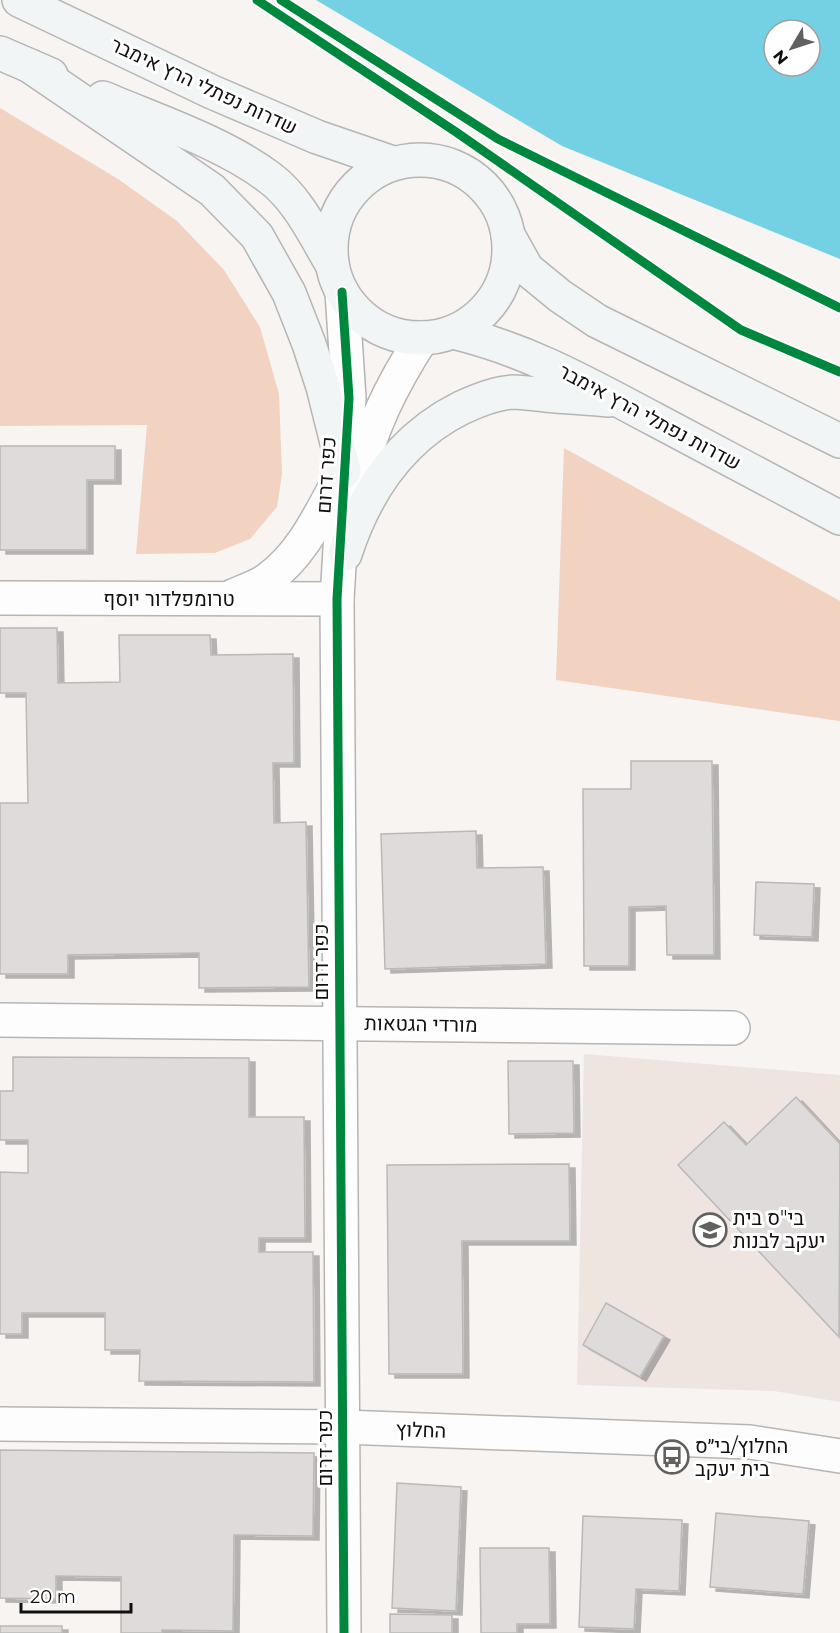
<svg xmlns="http://www.w3.org/2000/svg" width="840" height="1633" viewBox="0 0 840 1633" font-family="Montserrat,Heebo,sans-serif">
	<style>
		.built { fill: #eee5e0 }
		.green { fill: #f2d2c1 }
		.water { fill: #74d0e3; fill-rule: evenodd }
		.building { fill: #dedbda; stroke: #bbb9b8; stroke-width: 1.5; filter: url(#shadow) }
		.lines { fill: none; stroke-linecap: round; stroke-linejoin: round }
		.minor-casing { stroke: #b7b5b4; stroke-width: 36 }
		.tertiary-casing { stroke: #b7b5b4; stroke-width: 36 }
		.secondary-casing { stroke: #b7b5b4; stroke-width: 36 }
		.minor { stroke: #fefdfd; stroke-width: 33 }
		.tertiary { stroke: #fefdfd; stroke-width: 33 }
		.secondary { stroke: #f1f5f5; stroke-width: 33 }
		.cycleway-casing { stroke: #fff; stroke-width: 13 }
		.cycleway { stroke: #00873e; stroke-width: 9 }
		.labels { text-anchor: middle; dominant-baseline: central; stroke-width: 6; stroke-linejoin: round; paint-order: stroke }
		.street-label { font-size: 20px; fill: #12100f; stroke: #fff }
		.poi-label { font-size: 20px; fill: #12100f; stroke: #fff; text-anchor: start }
	</style>
	<defs>
		<filter id="shadow"><feDropShadow dx="6" dy="4" stdDeviation="0" flood-color="#0004"/></filter>
	</defs>
	<rect width="100%" height="100%" fill="#f7f4f2"/>
	<path class="built" d="M584,1054L840,1075V1402L774,1391L577,1385Z"/>
	<g class="green">
		<path d="M0,108L118,179L177,221L224,270L260,327L279,394L282,474L277,507L250,539L215,553L136,554L147,425L0,426Z"/>
		<path d="M564,448L840,601V721L556,680Z"/>
	</g>
	<path class="water" d="M316,0H840V259L562,146ZM774,30H810V66H774Z"/>
	<g class="building">
		<path d="M0,446H115V480H87V550H0Z"/>
		<path d="M0,628H57L58,683L120,682L119,635H210L211,655L293,654L294,763H273L274,823L306,822L309,987L199,988V953L68,955V974H0V803H28L26,693H0Z"/>
		<path d="M631,761H712L714,955H667L666,906L629,907V966H584L583,789H631Z"/>
		<path d="M476,831L477,868L543,867L546,964L385,969L381,834Z"/>
		<path d="M756,882L814,884L812,937L754,935Z"/>
		<path d="M13,1057L249,1058V1117H304L305,1238H259V1252H313L314,1382L139,1381L140,1350H105V1313H22V1334H0V1172L28,1173V1140H0V1091H13Z"/>
		<path d="M508,1061H573L574,1133L509,1134Z"/>
		<path d="M796,1097L840,1144L839,1337L678,1165L724,1122L746,1145Z"/>
		<path d="M569,1164L570,1241H462L463,1374H389L387,1165Z"/>
		<path d="M606,1303L664,1336L640,1377L583,1345Z"/>
		<path d="M0,1450L314,1453L313,1536L234,1535L233,1631L162,1630V1633H121V1577L56,1576V1599L0,1598Z"/>
		<path d="M397,1483L461,1487L456,1611L392,1608Z"/>
		<path d="M716,1513L809,1521L803,1594L710,1587Z"/>
		<path d="M583,1516L682,1520L679,1591L636,1589L634,1629L579,1627Z"/>
		<path d="M480,1548H549L550,1624H517V1633H481Z"/>
		<path d="M390,1614L452,1615V1633H390Z"/>
		<rect x="0" y="1626" width="62" height="7"/>
	</g>
	<g class="lines">
		<g class="minor-casing">
			<g id="minor">
				<path d="M0,1020L733,1028"/>
				<path d="M0,1424L343,1427"/>
			</g>
		</g>
		<g class="tertiary-casing">
			<g id="tertiary">
				<path d="M342,292L349,398L337,599L344,1633"/>
				<path d="M358,485C368,431 393,383 422,338"/>
				<path d="M233,596C244,591 257,587 267,580C302,555 320,515 340,478"/>
				<path d="M0,598L337,599"/>
				<path d="M343,1427L750,1442L840,1456"/>
			</g>
		</g>
		<g class="secondary-casing">
			<g id="secondary">
				<path d="M19,0L212,92L317,137L393,163"/>
				<path d="M0,53L51,75"/>
				<path d="M30,66L212,190L257,236L289,293L309,344L323,387L344,471"/>
				<path d="M103,98C157,121 224,143 270,178C298,199 314,234 332,264"/>
				<circle cx="420" cy="249" r="89"/>
				<path d="M508,235L527,269L560,296L597,321L840,441"/>
				<path d="M453,332C528,350 586,383 654,419C716,452 778,485 840,518"/>
				<path d="M345,554C365,492 401,438 461,408C476,401 495,393 513,392C523,392 534,394 545,395C566,397 587,398 609,400"/>
			</g>
		</g>
		<use href="#minor" class="minor"/>
		<use href="#tertiary" class="tertiary"/>
		<use href="#secondary" class="secondary"/>
		<g class="cycleway-casing">
			<g id="cycleway">
				<path d="M257,0L456,132L741,330L840,372"/>
				<path d="M281,0L498,139L840,308"/>
				<path d="M342,292L349,398L337,599L344,1633"/>
			</g>
		</g>
		<use href="#cycleway" class="cycleway"/>
	</g>
	<defs>
		<g id="school-ring" transform="scale(1.725)"><circle r="9.5" fill="#fff" stroke="#62605e" stroke-width="1.5"/><path d="M0-5L7-2L0 1L-7-2ZM-4 1L0 2.5L4 1V4Q0 6-4 4Z" fill="#62605e"/></g>
		<g id="bus-ring" transform="scale(1.725)"><circle r="9.5" fill="#fff" stroke="#62605e" stroke-width="1.5"/><path d="M-5-6H5V4H4V6H2V4H-2V6H-4V4H-5ZM-3.5-4V0h7V-4ZM-3.5 1.2v1.5H-2V1.2ZM2 1.2v1.5H3.5V1.2Z" fill="#62605e"/></g>
	</defs>
	<g fill-rule="evenodd">
		<use href="#school-ring" x="710" y="1230"/>
		<use href="#bus-ring" x="672" y="1457"/>
	</g>
	<g class="labels">
		<g class="street-label">
			<text transform="translate(204 86) rotate(25)">שדרות נפתלי הרץ אימבר</text>
			<text transform="translate(650 417) rotate(28)">שדרות נפתלי הרץ אימבר</text>
			<text transform="translate(326 475) rotate(-86)">כפר דרום</text>
			<text x="169" y="599">טרומפלדור יוסף</text>
			<text transform="translate(321 962) rotate(-90)">כפר דרום</text>
			<text transform="translate(421 1024) rotate(1)">מורדי הגטאות</text>
			<text transform="translate(421 1430) rotate(2)">החלוץ</text>
			<text transform="translate(325 1448) rotate(-90)">כפר דרום</text>
		</g>
		<g class="poi-label">
			<text x="733" y="1218">בי"ס בית<tspan x="733" dy="23">יעקב לבנות</tspan></text>
			<text x="695" y="1446">החלוץ/בי״ס<tspan x="695" dy="23">בית יעקב</tspan></text>
		</g>
	</g>
	<g transform="translate(792 48) rotate(231)"><circle r="28" fill="#ffffff" stroke="#a09f9f" stroke-width="1.5"/>
	<path d="M0-4.5L10 22L0 15L-10 22Z" fill="#62605e"/>
	<text y="-9" font-size="16" font-weight="bold" text-anchor="middle" fill="#12100f">N</text>
	</g>
	<path d="M21 1603v9h110v-9" fill="none" stroke="#12100f" stroke-width="3"/>
	<text x="30" y="1603" font-size="18" fill="#12100f" stroke="#ffffff" stroke-width="4.5" paint-order="stroke">20 m</text>
</svg>
